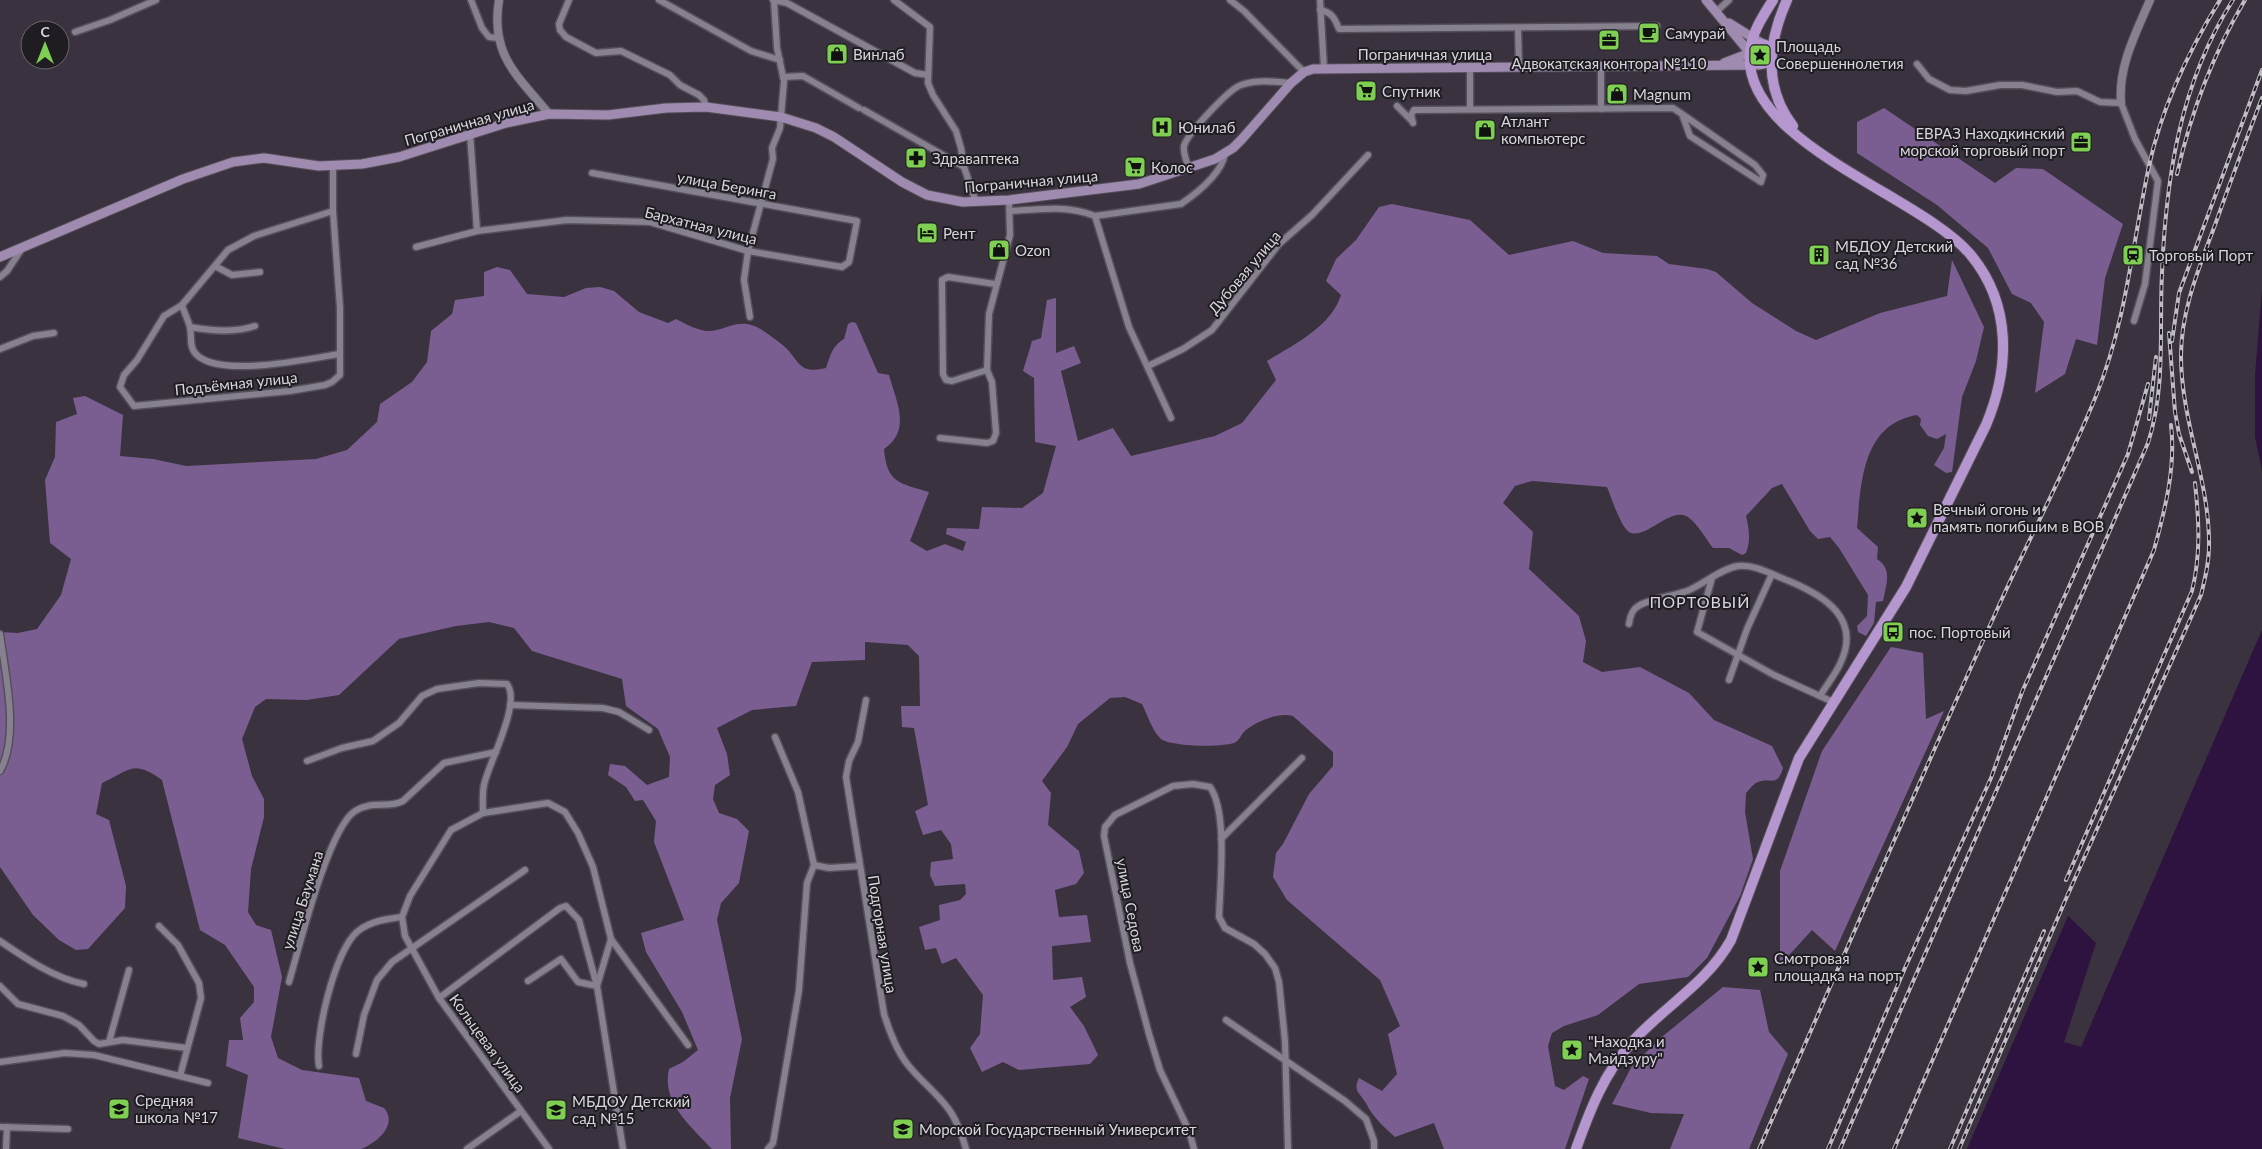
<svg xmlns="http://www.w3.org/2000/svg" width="2262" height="1149" viewBox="0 0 2262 1149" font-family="Lato,sans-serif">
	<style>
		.forest { fill: #7a5e91 }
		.water { fill: #2e123f }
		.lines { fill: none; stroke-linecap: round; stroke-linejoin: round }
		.minor-casing { stroke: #554f59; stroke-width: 9 }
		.tertiary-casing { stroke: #554f59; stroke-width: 10 }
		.secondary-casing { stroke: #554f59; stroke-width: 11 }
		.primary-casing { stroke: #554f59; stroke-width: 12 }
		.minor { stroke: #87808e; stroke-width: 6 }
		.tertiary { stroke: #87808e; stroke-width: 8 }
		.secondary { stroke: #9e8baf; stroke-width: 9 }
		.primary { stroke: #b696cf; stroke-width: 10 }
		.rail-casing { stroke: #c1bdc4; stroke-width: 4 }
		.rail { stroke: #1f1c22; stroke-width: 2; stroke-dasharray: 5.5; stroke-linecap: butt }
		.labels { text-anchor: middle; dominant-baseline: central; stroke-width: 4; stroke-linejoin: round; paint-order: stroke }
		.poi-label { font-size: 15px; fill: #d9d5dc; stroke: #1f1c22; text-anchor: start }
		.street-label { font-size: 15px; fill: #d9d5dc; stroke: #1f1c22 }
		.neighbourhood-label { font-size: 16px; letter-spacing: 1px; fill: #dbd3e2; stroke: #1f1c22 }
	</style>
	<rect width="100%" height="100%" fill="#3a333f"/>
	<g class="forest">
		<path d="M1884,108L1995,183L2016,168L2043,169L2123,224L2105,278L2097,345L2076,339L2065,374L2035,393L2044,322L2031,303L2012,294L1988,248L1937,205L1857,153V122Z"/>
		<path d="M1392,204L1470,220L1509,255L1573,241L1603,253L1657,256L1669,264L1707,269L1716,272L1752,303L1796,331L1816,340L1880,313L1947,296L1952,260L1984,327L1976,361L1962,397L1952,472L1946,473L1934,465L1944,448L1946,434L1937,439L1928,436L1920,425L1921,419L1917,415C1862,424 1861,483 1857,528L1878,547L1877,559C1893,569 1886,585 1883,601L1876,602L1874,623L1866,636L1858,632L1857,626L1867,616L1868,595L1839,548L1830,537L1818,539L1810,531L1782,484L1772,488L1746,516C1749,529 1751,540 1746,553L1742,555L1729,548H1713C1706,539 1696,521 1686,516C1669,508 1644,541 1629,532C1621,527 1611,497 1607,487L1532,481L1515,486L1503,503L1533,532L1529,569L1579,616L1586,641L1583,662L1602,672L1640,667L1689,693L1714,720L1772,746L1783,768C1777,788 1771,777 1758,782C1754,783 1749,790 1746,793L1745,812L1753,859L1740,896L1707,958L1688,977L1639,984L1598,1015L1564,1026L1552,1033L1548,1046L1555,1086L1564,1090L1583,1076L1589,1079L1565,1149H1444L1434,1123L1395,1137C1384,1127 1373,1117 1367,1105C1361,1093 1352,1092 1359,1078L1382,1091L1397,1074L1388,1034L1400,1026L1380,980L1287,900L1273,877L1276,853L1283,844L1309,794L1333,766V752L1293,716C1278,712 1258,721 1246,730C1242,733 1240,739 1236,742C1225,748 1168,747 1160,738C1152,730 1147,714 1142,704L1125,697L1110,698L1078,724L1067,747L1042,781L1051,793L1048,825L1079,851L1084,873L1076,884L1055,890L1059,917L1087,915L1091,942L1052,946L1053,980L1082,977L1086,997L1070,1007L1084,1026L1098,1055L1090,1064L1019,1070L1003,1062L982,1072L970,1048L980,1034L983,995L956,958L942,964L936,948L925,950L919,927L940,920L939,905L960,900L966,894L965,884L935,886L930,875L931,862L953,859L951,844L941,830L923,835L915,811L928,805L914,728L902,727L901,706H920L919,656L908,645L865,642V660L812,662L796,706L752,710L717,728L727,754L730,775L715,785L713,799L719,813L737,819L749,831L739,883L721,903L717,920L742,1039L730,1098L731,1149H712C692,1127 661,1103 669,1069L683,1062L698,1050L682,1012L646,952L641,933L684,920L654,842L656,821L643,800L635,801L626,787L608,775L610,764L625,766L647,785L669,777L670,757L658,729L626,706L622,679L532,651L514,628L489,622L456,626L399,639L339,695L307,700L266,699L255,707L242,739L252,776L264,799V817L251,869L248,912L256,925L271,930L282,977L271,1037L278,1058L302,1070L359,1078L366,1101L384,1108C399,1125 375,1144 361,1149H285L238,1138L248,1075L226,1066L229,1040H243L240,1018L254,1002V987L225,945L200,930L162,780C133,760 132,769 102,783L96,814L109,820L126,886L125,908L88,949L76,950L59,940L33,915L0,867V632L18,633L37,629L61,595L71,559L50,543L45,480L55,457L56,422L77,414L73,398L85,396L123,415L120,456L153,459L186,466L316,459L347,450L377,422L380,404L412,382L427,362L431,331L452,314L455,300L484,296V272L497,267L510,270L527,294L564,297L586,288L600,287L614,291L639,312L668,323L676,319C686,324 698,331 709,331C724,331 737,319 754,326C760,327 782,344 786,348C801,364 800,374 826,368C830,356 832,346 844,339L848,324L852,322L856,323L878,373L889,375C896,401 912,430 884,449C887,484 900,483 929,492L910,541L927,551L945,544L963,551L966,542L946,534L947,528L979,529L982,507L1022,508L1043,493L1056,446L1035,442L1034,378L1023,371L1032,341L1041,338L1047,300L1056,298V353L1074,346L1081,363L1061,371L1078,441L1113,428L1131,456L1215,436L1242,423L1276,380L1267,361C1293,345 1331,327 1341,295L1326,281L1336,259L1356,240L1379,207Z"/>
		<path d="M1891,647L1923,653L1926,719L1944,711L1835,951L1812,930L1780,965V871L1822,751Z"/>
		<path d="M1723,987L1760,990L1769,1032L1788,1054L1749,1149H1670L1684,1114L1651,1113L1612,1104L1632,1066L1663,1036Z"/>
	</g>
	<g class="water">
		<path d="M2262,289V471L2255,437V375Z"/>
		<path d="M2262,630V1149H1967L2068,916L2096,943L2064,1042L2081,1047Z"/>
	</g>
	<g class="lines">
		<g class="minor-casing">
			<g id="minor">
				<path d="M471,0L482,28L489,37L498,38"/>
				<path d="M569,0L559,24L560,30L566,37L596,53L621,51L670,75L680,85L699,95L704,100L706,107"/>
				<path d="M659,0L751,51L780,60"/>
				<path d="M773,0L787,3L915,73L928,75"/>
				<path d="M894,0L930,27L928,83L933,95L956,131L961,148L964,167L976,202"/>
				<path d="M1230,0L1244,11L1304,72"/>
				<path d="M1320,0L1324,68"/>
				<path d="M1320,10C1332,12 1335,19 1339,29L1657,26"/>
				<path d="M1717,11L1729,0"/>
				<path d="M1518,28L1519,67"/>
				<path d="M75,32L110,20L156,0"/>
				<path d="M1917,64L1929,79L1950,90L1966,91L2000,85H2022L2057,92L2077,91L2100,102L2121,103L2135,139L2158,181L2145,284L2134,321"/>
				<path d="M1601,67V109"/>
				<path d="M1470,68V109"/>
				<path d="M783,77L803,76L859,108"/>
				<path d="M1397,106L1412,121"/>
				<path d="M864,110L964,167"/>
				<path d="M1413,123L1411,115L1414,110L1673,108L1682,114L1755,165L1763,175L1761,182L1690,136L1682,114"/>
				<path d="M470,133L477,231"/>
				<path d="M1189,169C1187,162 1183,154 1184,146C1187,134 1229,89 1241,85C1257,79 1275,82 1291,83"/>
				<path d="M333,211L254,236L228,250L182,305L164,316L137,360L124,375L120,387L134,406L290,391L325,385L332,382L340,375V308L333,211V166"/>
				<path d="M1011,211C1039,209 1068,205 1095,216L1129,327L1171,418"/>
				<path d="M1095,216L1181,204C1197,193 1221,174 1225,154"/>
				<path d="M416,247L477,231L567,220L650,222L748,251L842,267L849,262L857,221L592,173"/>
				<path d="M215,266L232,275L260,272"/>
				<path d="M0,277L7,271L23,247"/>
				<path d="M182,305C184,312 188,320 190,327C192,336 189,346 195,353C216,379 309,359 339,354"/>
				<path d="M750,317L744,280L748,251L773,159L772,148L780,128L784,81L777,48L774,1"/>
				<path d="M190,327C212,331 234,333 255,326"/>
				<path d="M0,349L33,336L54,333"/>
				<path d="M1148,366L1183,349L1212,330L1279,244L1312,215L1368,155"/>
				<path d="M987,370L952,381L946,380L943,374L942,280L948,277L995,284"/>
				<path d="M940,438L987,443L993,441L996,433L992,382L987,370L989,314L1010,235L1009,200"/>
				<path d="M1712,578L1697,632L1774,675L1833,702"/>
				<path d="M1629,624C1630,616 1632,609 1640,605C1651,599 1673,596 1687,591C1704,584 1720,569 1738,566C1755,564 1773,575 1789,581C1825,596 1862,619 1840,664C1835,675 1826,686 1820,696"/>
				<path d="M0,634C5,673 20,736 0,771"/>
				<path d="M1729,680L1747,629L1772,574"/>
				<path d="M866,700L858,742L849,761L846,777L884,1014C889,1030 895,1047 905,1061C917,1078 934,1090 947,1107C956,1118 962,1135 966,1149"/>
				<path d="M510,705L603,708L619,712L649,730"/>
				<path d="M307,761L342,748L373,741L399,723L422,696L437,689L479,683L507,684C522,703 488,764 484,785C482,794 483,804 483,813"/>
				<path d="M1221,839L1302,758"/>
				<path d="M814,865L829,868L860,866"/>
				<path d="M159,926L178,945L199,983L201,998L180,1076"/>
				<path d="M611,939L688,1045"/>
				<path d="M0,941C25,958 54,978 84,984"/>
				<path d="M289,982C299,948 328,829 355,811C372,800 388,809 403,801L444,763L496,752"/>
				<path d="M0,986L18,1004L63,1016L79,1025L94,1041L99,1044L123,1040L187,1048"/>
				<path d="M439,998L560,908L566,906L579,920L597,986L578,982L561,959L528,981"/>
				<path d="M1226,1020L1345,1101L1366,1119L1374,1141V1149"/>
				<path d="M109,1042L129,970"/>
				<path d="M356,1054L364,1015L377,980L392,962L525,870"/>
				<path d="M0,1062L65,1053L94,1055L208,1083"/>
				<path d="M319,1066C314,1038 335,949 358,931C371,921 386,919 402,917"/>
				<path d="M0,1127L68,1129"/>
				<path d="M6,1149L7,1127"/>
				<path d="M467,1149L521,1111"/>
				<path d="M549,1149L439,998L405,936L402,917L410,896L451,830L483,813L548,803L565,812L578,833L593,867L611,939L597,986L623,1149"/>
				<path d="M768,1149L773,1143L799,990L807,883L814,865L798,792L775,737"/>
				<path d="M1194,1149L1189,1131L1160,1070L1149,1034L1130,963L1104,836L1105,827L1115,815L1173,786L1193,784L1210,787C1228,812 1220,885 1219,917L1225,928L1254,944L1265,954L1275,968L1279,982L1285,1041L1288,1149"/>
			</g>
		</g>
		<g class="tertiary-casing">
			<g id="tertiary">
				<path d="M499,0C490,55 517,75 549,114"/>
				<path d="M2121,103C2118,66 2136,33 2150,0"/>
			</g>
		</g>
		<g class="secondary-casing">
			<g id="secondary">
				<path d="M1706,0L1750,53L1724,63"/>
				<path d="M1729,23L1763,44"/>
				<path d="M0,257L183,179L233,162L264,158L319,166L362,164L399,157L506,123L549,114L608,115L666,108L706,107L781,117L816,128L834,137L902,182L927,195L963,202L1009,200L1139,184L1215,159L1233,148L1242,139L1291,83L1304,72L1313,69L1759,65"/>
			</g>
		</g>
		<g class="primary-casing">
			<g id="primary">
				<path d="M1787,0C1768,42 1763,87 1793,126"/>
				<circle cx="1761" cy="54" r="10"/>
				<path d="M1576,1149C1590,1110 1604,1073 1633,1041C1665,1006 1707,983 1731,940L1799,758L1906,587L1986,425C2010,368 2012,304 1970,254C1920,195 1740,142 1750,51C1752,32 1763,16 1773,0"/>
			</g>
		</g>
		<use href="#minor" class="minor"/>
		<use href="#tertiary" class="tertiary"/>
		<use href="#secondary" class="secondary"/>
		<use href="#primary" class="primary"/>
		<g class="rail-casing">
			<g id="rail">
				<path d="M2177,174C2191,112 2213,54 2245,0"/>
				<path d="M2169,333L2175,412L2179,434L2192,472"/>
				<path d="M2172,341L2179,293L2262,70"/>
				<path d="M2149,419L2156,357"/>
				<path d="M2066,880L2192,591C2201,554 2199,520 2195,483"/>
				<path d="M1759,1149C1838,970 1915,790 1996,612C2028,540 2066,470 2096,396C2127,319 2132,245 2149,166C2162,106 2188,52 2220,0"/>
				<path d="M1828,1149L1905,968L1991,778L2022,692L2128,454L2148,384"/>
				<path d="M1840,1149L2148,443C2166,387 2159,331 2162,273C2166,177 2180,83 2233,0"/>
				<path d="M1894,1149L2154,550C2165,510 2176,467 2171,425"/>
				<path d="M1950,1149L2044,931"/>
				<path d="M1959,1149L2065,901L2201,595C2205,579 2209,563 2209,546C2210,482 2181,421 2181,356C2181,310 2199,268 2215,225C2230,183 2246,140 2262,98"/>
			</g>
		</g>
		<use href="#rail" class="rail"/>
	</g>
	<defs>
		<g id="cafe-square" transform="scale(1.125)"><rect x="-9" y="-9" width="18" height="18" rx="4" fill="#7fd052" stroke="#1f1c22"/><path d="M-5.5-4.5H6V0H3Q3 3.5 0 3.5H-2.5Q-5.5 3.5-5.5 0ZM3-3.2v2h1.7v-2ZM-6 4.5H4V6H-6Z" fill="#111"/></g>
		<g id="office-square" transform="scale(1.125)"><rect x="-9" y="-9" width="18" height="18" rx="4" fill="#7fd052" stroke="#1f1c22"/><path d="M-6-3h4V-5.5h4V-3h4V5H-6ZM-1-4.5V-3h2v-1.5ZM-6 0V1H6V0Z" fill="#111"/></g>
		<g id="shop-square" transform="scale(1.125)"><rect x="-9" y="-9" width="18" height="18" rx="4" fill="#7fd052" stroke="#1f1c22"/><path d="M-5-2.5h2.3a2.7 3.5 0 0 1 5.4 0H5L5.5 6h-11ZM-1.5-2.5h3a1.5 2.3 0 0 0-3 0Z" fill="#111"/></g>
		<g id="sight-square" transform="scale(1.125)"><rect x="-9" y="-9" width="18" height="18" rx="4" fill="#7fd052" stroke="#1f1c22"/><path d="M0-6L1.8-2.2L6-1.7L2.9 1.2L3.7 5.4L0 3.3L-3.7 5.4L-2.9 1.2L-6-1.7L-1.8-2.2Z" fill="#111"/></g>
		<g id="supermarket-square" transform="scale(1.125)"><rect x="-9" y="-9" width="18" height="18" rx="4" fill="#7fd052" stroke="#1f1c22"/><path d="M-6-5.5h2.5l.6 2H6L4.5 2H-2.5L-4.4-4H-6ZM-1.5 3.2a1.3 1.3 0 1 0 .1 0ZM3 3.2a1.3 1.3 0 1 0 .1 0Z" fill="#111"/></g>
		<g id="hospital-square" transform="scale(1.125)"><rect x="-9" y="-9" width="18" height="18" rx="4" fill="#7fd052" stroke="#1f1c22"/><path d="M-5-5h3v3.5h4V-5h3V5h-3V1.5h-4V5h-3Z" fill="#111"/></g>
		<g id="pharmacy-square" transform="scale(1.125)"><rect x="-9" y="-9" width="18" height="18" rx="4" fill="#7fd052" stroke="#1f1c22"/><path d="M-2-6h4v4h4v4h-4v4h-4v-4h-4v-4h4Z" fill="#111"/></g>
		<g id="hotel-square" transform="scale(1.125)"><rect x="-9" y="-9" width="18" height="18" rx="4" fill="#7fd052" stroke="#1f1c22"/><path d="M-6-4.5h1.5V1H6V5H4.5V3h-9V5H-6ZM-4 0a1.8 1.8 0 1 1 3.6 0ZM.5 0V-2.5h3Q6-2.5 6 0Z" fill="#111"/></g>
		<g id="building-square" transform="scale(1.125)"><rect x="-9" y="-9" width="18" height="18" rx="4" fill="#7fd052" stroke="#1f1c22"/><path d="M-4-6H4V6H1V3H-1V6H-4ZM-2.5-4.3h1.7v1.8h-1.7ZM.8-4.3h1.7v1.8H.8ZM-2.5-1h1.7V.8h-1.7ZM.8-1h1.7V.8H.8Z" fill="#111"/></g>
		<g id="station-square" transform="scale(1.125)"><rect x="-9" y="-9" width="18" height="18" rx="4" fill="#7fd052" stroke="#1f1c22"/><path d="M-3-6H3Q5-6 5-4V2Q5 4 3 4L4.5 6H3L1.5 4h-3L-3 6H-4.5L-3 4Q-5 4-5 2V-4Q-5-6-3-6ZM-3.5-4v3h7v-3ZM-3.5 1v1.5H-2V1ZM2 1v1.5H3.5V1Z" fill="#111"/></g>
		<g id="bus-square" transform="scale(1.125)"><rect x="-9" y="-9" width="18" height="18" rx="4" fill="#7fd052" stroke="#1f1c22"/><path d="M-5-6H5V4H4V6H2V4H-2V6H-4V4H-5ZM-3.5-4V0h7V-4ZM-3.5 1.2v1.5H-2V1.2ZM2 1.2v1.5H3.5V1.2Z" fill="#111"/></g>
		<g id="school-square" transform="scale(1.125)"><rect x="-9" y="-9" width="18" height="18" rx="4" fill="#7fd052" stroke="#1f1c22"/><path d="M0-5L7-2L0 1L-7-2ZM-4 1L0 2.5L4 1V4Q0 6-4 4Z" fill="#111"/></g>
		<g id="university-square" transform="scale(1.125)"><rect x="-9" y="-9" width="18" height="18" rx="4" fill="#7fd052" stroke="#1f1c22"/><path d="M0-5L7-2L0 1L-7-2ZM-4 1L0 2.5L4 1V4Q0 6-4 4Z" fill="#111"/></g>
	</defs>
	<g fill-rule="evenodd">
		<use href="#cafe-square" x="1649" y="33"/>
		<use href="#office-square" x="1609" y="40"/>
		<use href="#shop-square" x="837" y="54"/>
		<use href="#sight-square" x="1760" y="55"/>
		<use href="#supermarket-square" x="1366" y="91"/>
		<use href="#shop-square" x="1617" y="94"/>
		<use href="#hospital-square" x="1162" y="127"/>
		<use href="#shop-square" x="1485" y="130"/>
		<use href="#office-square" x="2081" y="142"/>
		<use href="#pharmacy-square" x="916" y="158"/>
		<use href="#supermarket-square" x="1135" y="167"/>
		<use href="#hotel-square" x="927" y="233"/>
		<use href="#shop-square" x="999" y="250"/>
		<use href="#building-square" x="1819" y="255"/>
		<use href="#station-square" x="2133" y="255"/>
		<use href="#sight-square" x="1917" y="518"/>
		<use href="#bus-square" x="1893" y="632"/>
		<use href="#sight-square" x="1758" y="967"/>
		<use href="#sight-square" x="1572" y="1050"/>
		<use href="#school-square" x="119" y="1109"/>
		<use href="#school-square" x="556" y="1110"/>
		<use href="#university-square" x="903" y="1129"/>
	</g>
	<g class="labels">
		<g class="poi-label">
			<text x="1665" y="33">Самурай</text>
			<text x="1776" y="46">Площадь<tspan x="1776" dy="17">Совершеннолетия</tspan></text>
			<text x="853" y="54">Винлаб</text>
			<text x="1609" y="63" text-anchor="middle">Адвокатская контора №110</text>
			<text x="1382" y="91">Спутник</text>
			<text x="1633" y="94">Magnum</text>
			<text x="1501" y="121">Атлант<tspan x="1501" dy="17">компьютерс</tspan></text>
			<text x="1178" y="127">Юнилаб</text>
			<text x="2065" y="133" text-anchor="end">ЕВРАЗ Находкинский<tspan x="2065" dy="17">морской торговый порт</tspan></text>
			<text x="932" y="158">Здраваптека</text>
			<text x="1151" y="167">Колос</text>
			<text x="943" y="233">Рент</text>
			<text x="1835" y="246">МБДОУ Детский<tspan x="1835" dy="17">сад №36</tspan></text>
			<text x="1015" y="250">Ozon</text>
			<text x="2149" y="255">Торговый Порт</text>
			<text x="1933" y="509">Вечный огонь и<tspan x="1933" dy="17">память погибшим в ВОВ</tspan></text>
			<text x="1909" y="632">пос. Портовый</text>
			<text x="1774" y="958">Смотровая<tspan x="1774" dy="17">площадка на порт</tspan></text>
			<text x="1588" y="1041">"Находка и<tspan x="1588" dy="17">Майдзуру"</tspan></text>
			<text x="135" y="1100">Средняя<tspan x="135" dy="17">школа №17</tspan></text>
			<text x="572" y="1101">МБДОУ Детский<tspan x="572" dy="17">сад №15</tspan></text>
			<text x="919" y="1129">Морской Государственный Университет</text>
		</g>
		<g class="street-label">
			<text x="1425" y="54">Пограничная улица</text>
			<text transform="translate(469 122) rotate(-16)">Пограничная улица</text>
			<text transform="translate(1031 181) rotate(-5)">Пограничная улица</text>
			<text transform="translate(727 185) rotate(10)">улица Беринга</text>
			<text transform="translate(701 225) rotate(14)">Бархатная улица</text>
			<text transform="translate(1244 272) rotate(-50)">Дубовая улица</text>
			<text transform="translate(236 383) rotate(-6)">Подъёмная улица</text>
			<text transform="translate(302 900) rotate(-72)">улица Баумана</text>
			<text transform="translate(1131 905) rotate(79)">улица Седова</text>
			<text transform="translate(883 934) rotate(81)">Подгорная улица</text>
			<text transform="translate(488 1043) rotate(54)">Кольцевая улица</text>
		</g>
		<g class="neighbourhood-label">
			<text x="1700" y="601">ПОРТОВЫЙ</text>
		</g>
	</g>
	<g transform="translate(45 45)"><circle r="24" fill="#1f1c22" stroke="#69666c"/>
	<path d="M0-4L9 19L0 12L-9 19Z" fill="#7fd052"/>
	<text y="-8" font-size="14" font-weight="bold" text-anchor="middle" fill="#d9d5dc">С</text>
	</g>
</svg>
